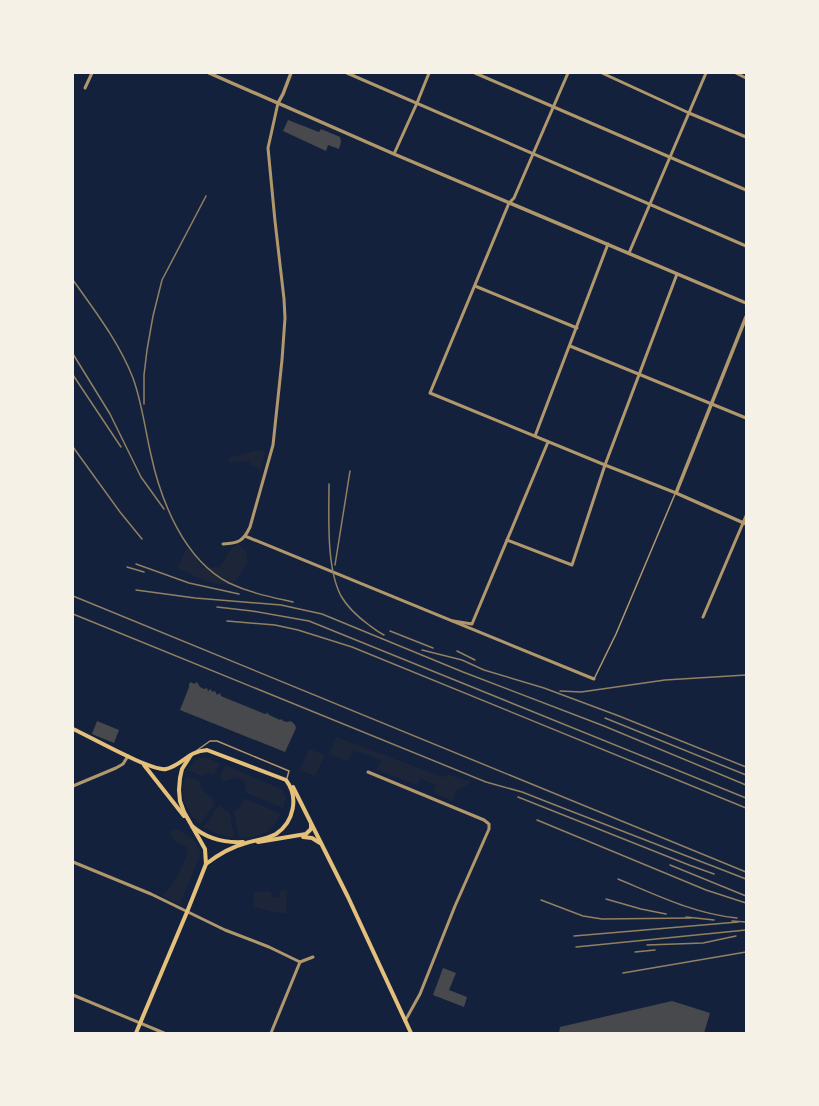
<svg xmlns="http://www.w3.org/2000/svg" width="819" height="1106" viewBox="0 0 819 1106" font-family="'Exo 2',sans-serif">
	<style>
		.green { fill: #1d2539 }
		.building { fill: #48494c }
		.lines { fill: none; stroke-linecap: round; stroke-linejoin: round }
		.service { stroke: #b1986c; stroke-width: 1.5 }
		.minor { stroke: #b1986c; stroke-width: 3 }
		.tertiary { stroke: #b1986c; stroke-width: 3.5 }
		.secondary { stroke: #e5c07b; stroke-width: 4 }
		.rail { stroke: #918062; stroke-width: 1.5 }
	</style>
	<rect width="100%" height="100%" fill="#14213d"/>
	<g class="green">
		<path d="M259,450L265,452L261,471L251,465L250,461L228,462L230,457Z"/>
		<path d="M238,544C257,557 243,571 232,584C211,586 196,577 178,568L187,547L203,568L220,567L231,549Z"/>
		<path d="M336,737L443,777L449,775L471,782L456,791L452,801L433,792L436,785L420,778L417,785L377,770L381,760L353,750L348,761L329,754Z"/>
		<path d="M309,749L325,755L315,776L300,770Z"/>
		<path d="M199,758H206L220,763L214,775L208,773L202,776L188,770L194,761Z"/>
		<path d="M225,765L283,790L286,798L283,808L245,792L246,785L243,780L236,778L222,781L220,776Z"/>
		<path d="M186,776L200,781L201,789C208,796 212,794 215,804L200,824C186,813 178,793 186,776Z"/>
		<path d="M244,798L281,814C270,834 262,837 239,838L234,811L241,806Z"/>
		<path d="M220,806L225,811L230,812L234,838L221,835L203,827L214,814L213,812L218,807Z"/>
		<path d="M175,828L194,840L201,853L180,904L162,896C171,889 189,859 187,847L177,843L169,833Z"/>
		<path d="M287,890L286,913C274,913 264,909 253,907L254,892L271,891L272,898H280V891Z"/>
	</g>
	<g class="building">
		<path d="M288,120L319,132L321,129L340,137L341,142L339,149L328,145L326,151L283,131Z"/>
		<path d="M191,682L194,684L197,682L200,687L204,689L207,688L208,691L211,689L212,692L215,691L217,695L220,693L221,696L228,699L265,714L268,713L269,715L280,720L282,719L283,721L287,722L291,721L295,725L296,728L285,752L180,710L189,687V684Z"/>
		<path d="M97,721L119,730L114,743L92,734Z"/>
		<path d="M443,968L456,973L449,990L467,997L464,1007L433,995Z"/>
		<path d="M672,1001L710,1013L704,1033H559L560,1027Z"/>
	</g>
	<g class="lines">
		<g class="service">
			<path d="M594,679L616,634L675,494"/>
			<path d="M196,751L210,741H217L289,771L287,778"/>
		</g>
		<g class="minor">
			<path d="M347,73L746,246"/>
			<path d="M475,73L746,190"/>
			<path d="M568,73L514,198L509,203L430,393L605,465L676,493"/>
			<path d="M602,73L689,113L746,137"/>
			<path d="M736,73L746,78"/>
			<path d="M85,88L92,73"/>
			<path d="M394,154L417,103L429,73"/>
			<path d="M629,253L706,73"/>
			<path d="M475,286L577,328"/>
			<path d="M570,346L746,418"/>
			<path d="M535,436L608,244"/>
			<path d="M245,536L594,679"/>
			<path d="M507,540L572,565L605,465L677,274"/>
			<path d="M223,544C238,543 243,542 250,527L273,445L282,360L285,318L284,299L275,221L268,148L278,103"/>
			<path d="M703,617L746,516"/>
			<path d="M453,621L472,624L548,442"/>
			<path d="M368,772L484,820L489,824V829L455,906L420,994L405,1021"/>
			<path d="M73,786L116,768L123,764L128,756"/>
			<path d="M73,862L151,894L225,930L269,947L300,962L313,957"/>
			<path d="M73,995L164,1033"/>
			<path d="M271,1033L300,962"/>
		</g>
		<g class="tertiary">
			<path d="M209,73L394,154L746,303"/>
			<path d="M278,103L283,94L291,73"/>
			<path d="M746,317L676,493L746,524"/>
		</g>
		<g class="secondary">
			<path d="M73,729C89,736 152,772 166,769C181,766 188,751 207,750L286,780C299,797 294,822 276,834C267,839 256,840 246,843C231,847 219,854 206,864"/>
			<path d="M144,765L184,816"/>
			<path d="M293,787L348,897L411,1033"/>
			<path d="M192,826C207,839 224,843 243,842"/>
			<path d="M303,837L312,838L320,843"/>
			<path d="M258,842L306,834L311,829V824"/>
			<path d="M136,1033L187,912L206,864L205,849L184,812L180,801L179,790L180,778L182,769L191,755"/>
		</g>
		<g class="rail">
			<path d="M73,280C95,311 119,342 133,378C142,403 145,429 151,455C161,501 184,560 229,583C250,593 271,597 293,602"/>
			<path d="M73,354L110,414L141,477L164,509"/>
			<path d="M73,375L121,447"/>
			<path d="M144,404V375L147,350L153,316L162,280L206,196"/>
			<path d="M73,447L120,512L142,539"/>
			<path d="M329,484C329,517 326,567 341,596C348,608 358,617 369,625C373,628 378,632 384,635"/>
			<path d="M136,564L189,583L239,594"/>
			<path d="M335,565L350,471"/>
			<path d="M127,567L144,572"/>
			<path d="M136,590L195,598L281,605L322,614L463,672L604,726L746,785"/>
			<path d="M73,596L746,872"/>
			<path d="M217,607L252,611L309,621L746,798"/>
			<path d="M73,614L486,782L522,792L550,803L746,879"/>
			<path d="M227,621L275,625L298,630L352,647L746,808"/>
			<path d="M390,631L433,648"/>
			<path d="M422,650L462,660L484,670L544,688L619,716L746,767"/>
			<path d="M457,651L475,660"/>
			<path d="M560,691L581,692L665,680L746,675"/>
			<path d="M605,718L746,775"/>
			<path d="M518,797L689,865L714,874"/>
			<path d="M537,820L706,890L746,903"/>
			<path d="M670,865L746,896"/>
			<path d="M618,879C656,895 695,914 737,918"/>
			<path d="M606,899L641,909L666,914"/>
			<path d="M541,900L583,916L602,919L691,918"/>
			<path d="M686,917L714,920"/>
			<path d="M732,921L746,922"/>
			<path d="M574,936L738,922"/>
			<path d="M647,945L703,943L736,936"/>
			<path d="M576,947L746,930"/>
			<path d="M635,952L655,950"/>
			<path d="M623,973L746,952"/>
		</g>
	</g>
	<rect width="819" height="1106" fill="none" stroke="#f6f1e7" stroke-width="148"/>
</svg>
